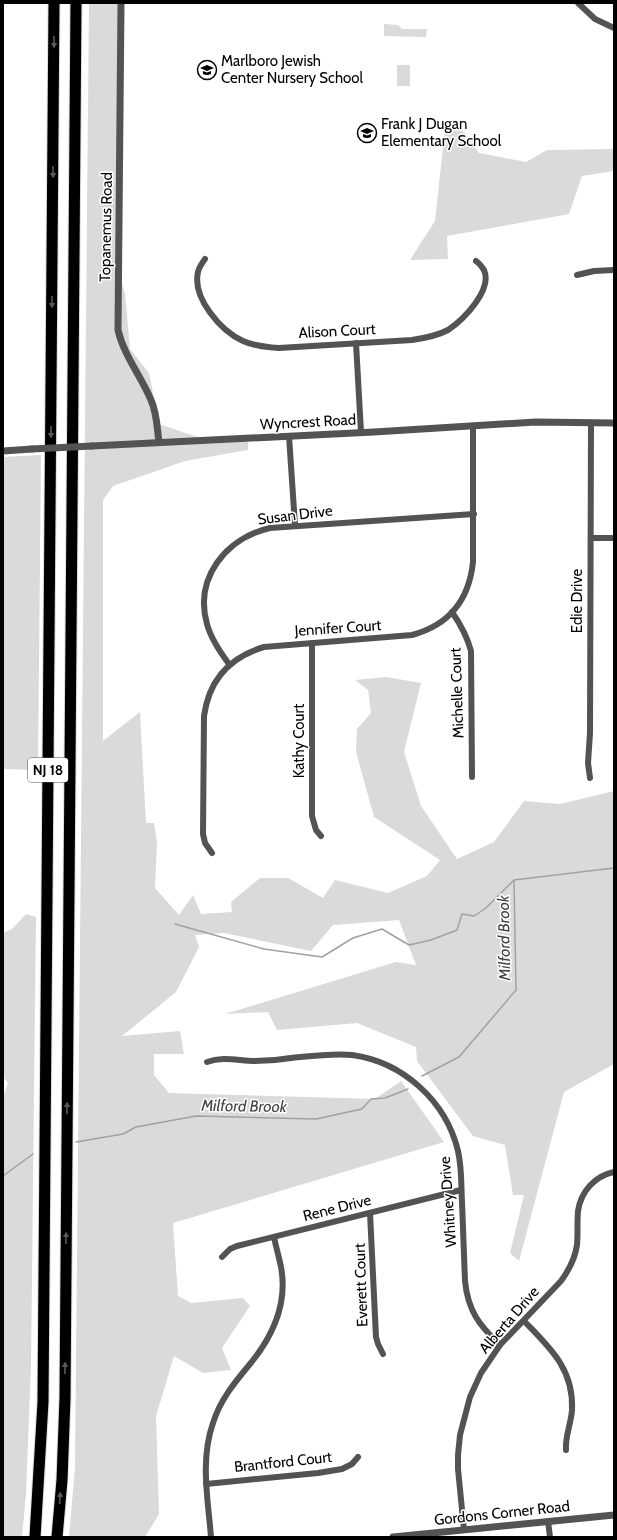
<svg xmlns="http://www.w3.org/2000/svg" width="617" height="1540" viewBox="0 0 617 1540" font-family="Cabin,sans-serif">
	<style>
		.green { fill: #dadada }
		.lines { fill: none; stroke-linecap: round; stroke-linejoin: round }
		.stream { stroke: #a1a1a1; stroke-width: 1.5 }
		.motorway-casing { stroke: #dbdbdb; stroke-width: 13 }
		.minor { stroke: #535353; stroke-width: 6 }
		.tertiary { stroke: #535353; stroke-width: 7 }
		.motorway { stroke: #000; stroke-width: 11 }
		.tertiary-bridge { stroke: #535353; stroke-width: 7 }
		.oneway { fill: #595959 }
		.labels { text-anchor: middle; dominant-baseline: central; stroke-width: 3; stroke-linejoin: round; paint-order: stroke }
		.shield { fill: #fff; stroke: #4c4c4c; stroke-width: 1 }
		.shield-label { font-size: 14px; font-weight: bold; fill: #000 }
		.poi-label { font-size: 15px; fill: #000; stroke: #fff; text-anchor: start }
		.street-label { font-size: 15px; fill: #000; stroke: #fff }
		.water-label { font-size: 16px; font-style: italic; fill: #424242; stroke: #fff }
	</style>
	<rect width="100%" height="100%" fill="#fff"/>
	<g class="green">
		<path d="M89,3H118L116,266L125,293L130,349L149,373L159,424L206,440L248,438V450L185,461L113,486L103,500V741L140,712L146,823H154L157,842L155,888L179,915L193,895L201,914L232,912L231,902L260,878H288L323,898L335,880L388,893L427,876L440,860L374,817L356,752L357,729L371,713L368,690L355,680L386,677L421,683L404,752L421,806L457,859L494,842L524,801L560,804L614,791V1064L564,1092L519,1261L510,1253L524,1195H513L505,1145L473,1136L417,1061L416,1047L357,1023L277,1030L268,1012L225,1014L396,962L416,965L399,920L333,925L311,951L224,933L195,935L199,947L176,992L122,1036L180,1031L184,1054H154V1075L169,1093L375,1099L401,1081L444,1142L173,1223L178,1296L191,1303L243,1298L250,1306L222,1348L231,1370L203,1373L174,1356L156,1416L159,1514L145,1537H69L75,1467Z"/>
		<path d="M384,24L398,25L402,29H427L426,37L384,36Z"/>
		<rect x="397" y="65" width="13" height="21"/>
		<path d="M445,129L463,131L479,153L526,162L547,150L614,149V171L582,176L569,214L447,236L448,259L410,260L435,221Z"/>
		<path d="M41,455L38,770L3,769V457Z"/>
		<path d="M26,914L36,917L31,1366L26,1494L22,1537H3V1097L8,1083L3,1077V933L12,929Z"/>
	</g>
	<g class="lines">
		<g class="stream">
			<path d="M175,924L264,949L322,957L353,938L382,929L409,945L431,940L457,930L462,914L474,916L486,908L514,880"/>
			<path d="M422,1076L459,1057L516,990L514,880L614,868"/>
			<path d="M76,1142L123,1134L136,1127L196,1116L316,1119L362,1109L371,1099L385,1098L408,1089"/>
			<path d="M3,1176L33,1154"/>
		</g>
		<g class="motorway-casing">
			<g id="motorway">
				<path d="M35,1537L43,1402L54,3"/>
				<path d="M57,1537L62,1480L65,1398L76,3"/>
			</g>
		</g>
		<g class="minor">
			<path d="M578,3L595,19L614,28"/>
			<path d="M205,259C202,263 199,267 198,272C192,298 221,331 243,341C254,346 266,347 279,348L412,340C425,338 437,336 448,330C463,320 493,290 484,270C482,267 479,263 476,261"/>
			<path d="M577,275L594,271L614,270"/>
			<path d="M356,343L361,432"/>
			<path d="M289,436L295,525"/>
			<path d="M591,538H614"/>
			<path d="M452,612C461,625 467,636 471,651L472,777"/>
			<path d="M312,643V816L316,830L321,836"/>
			<path d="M229,664C220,652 211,639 207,624C194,578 226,538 270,528L474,514"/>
			<path d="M590,778L588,763L590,733L591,424"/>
			<path d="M212,853L205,843L203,834L204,716C209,680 230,657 264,647L412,635C449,625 469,600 473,562V426"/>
			<path d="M207,1062C223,1056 239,1061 255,1061C267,1061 279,1060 291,1058C311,1056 332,1053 352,1055C403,1062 446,1101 458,1151C462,1168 461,1185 462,1202C463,1229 464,1255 465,1281C468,1311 479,1325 500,1345"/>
			<path d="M370,1213L376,1337L378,1344L383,1354"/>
			<path d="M222,1257L230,1249L237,1246L461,1190"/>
			<path d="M524,1321C550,1348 574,1369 572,1410C571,1424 565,1436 566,1450"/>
			<path d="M206,1484L318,1473L342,1469L352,1464L358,1457"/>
			<path d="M548,1521L550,1537"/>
			<path d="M464,1530L458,1469V1455L460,1435L470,1397L481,1373L500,1345L561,1281C569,1270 575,1259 577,1245C578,1233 577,1222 578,1211C581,1191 595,1176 614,1172"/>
			<path d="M211,1537C208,1499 200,1460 213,1423C220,1400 235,1382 250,1364C273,1336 288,1304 281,1267C279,1257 276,1247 274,1237"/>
		</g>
		<g class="tertiary">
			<path d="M121,3L118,330C124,356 141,376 151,400C157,413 157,428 159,442"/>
			<path d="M92,446L374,432L536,422L614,423"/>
			<path d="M3,451L32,449"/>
			<path d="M393,1537L614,1515"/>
		</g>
		<use href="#motorway" class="motorway"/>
		<path class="tertiary-bridge" d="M32,449L92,446"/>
	</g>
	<defs><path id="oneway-solid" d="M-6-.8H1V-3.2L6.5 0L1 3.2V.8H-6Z"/></defs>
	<g class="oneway">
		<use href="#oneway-solid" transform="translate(54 42) rotate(90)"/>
		<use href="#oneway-solid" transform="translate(53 172) rotate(90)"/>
		<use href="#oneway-solid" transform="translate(52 302) rotate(90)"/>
		<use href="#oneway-solid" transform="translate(51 432) rotate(90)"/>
		<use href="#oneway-solid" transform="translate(67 1108) rotate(-89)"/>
		<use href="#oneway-solid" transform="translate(66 1238) rotate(-89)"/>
		<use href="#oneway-solid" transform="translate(65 1368) rotate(-89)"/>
		<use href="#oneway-solid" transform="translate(60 1498) rotate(-86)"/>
	</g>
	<defs>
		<g id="school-ring" transform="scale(1)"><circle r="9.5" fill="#fff" stroke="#000" stroke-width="1.5"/><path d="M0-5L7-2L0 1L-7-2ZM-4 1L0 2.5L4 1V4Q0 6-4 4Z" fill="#000"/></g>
	</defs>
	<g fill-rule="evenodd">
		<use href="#school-ring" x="207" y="70"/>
		<use href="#school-ring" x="367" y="133"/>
	</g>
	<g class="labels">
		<rect class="shield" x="28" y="758" width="40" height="24" rx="3"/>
		<g class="shield-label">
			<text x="48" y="770">NJ 18</text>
		</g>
		<g class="poi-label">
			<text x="221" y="61">Marlboro Jewish<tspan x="221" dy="17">Center Nursery School</tspan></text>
			<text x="381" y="124">Frank J Dugan<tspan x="381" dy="17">Elementary School</tspan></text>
		</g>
		<g class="street-label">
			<text transform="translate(106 227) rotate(-89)">Topanemus Road</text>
			<text transform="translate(337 331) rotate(-3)">Alison Court</text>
			<text transform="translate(308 422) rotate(-3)">Wyncrest Road</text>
			<text transform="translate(295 515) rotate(-7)">Susan Drive</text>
			<text transform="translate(577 601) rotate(-90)">Edie Drive</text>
			<text transform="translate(338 628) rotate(-4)">Jennifer Court</text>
			<text transform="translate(457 693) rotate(-92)">Michelle Court</text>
			<text transform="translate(299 741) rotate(-90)">Kathy Court</text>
			<text transform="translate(448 1202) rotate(-94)">Whitney Drive</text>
			<text transform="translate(337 1208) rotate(-14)">Rene Drive</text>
			<text transform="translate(361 1285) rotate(-92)">Everett Court</text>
			<text transform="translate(509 1320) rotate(-49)">Alberta Drive</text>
			<text transform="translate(283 1462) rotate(-6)">Brantford Court</text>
			<text transform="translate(502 1513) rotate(-6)">Gordons Corner Road</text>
		</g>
		<g class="water-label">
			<text transform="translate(504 938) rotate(-91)">Milford Brook</text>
			<text transform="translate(244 1106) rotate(1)">Milford Brook</text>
		</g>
	</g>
	<rect width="617" height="1540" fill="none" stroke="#000000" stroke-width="8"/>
</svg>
